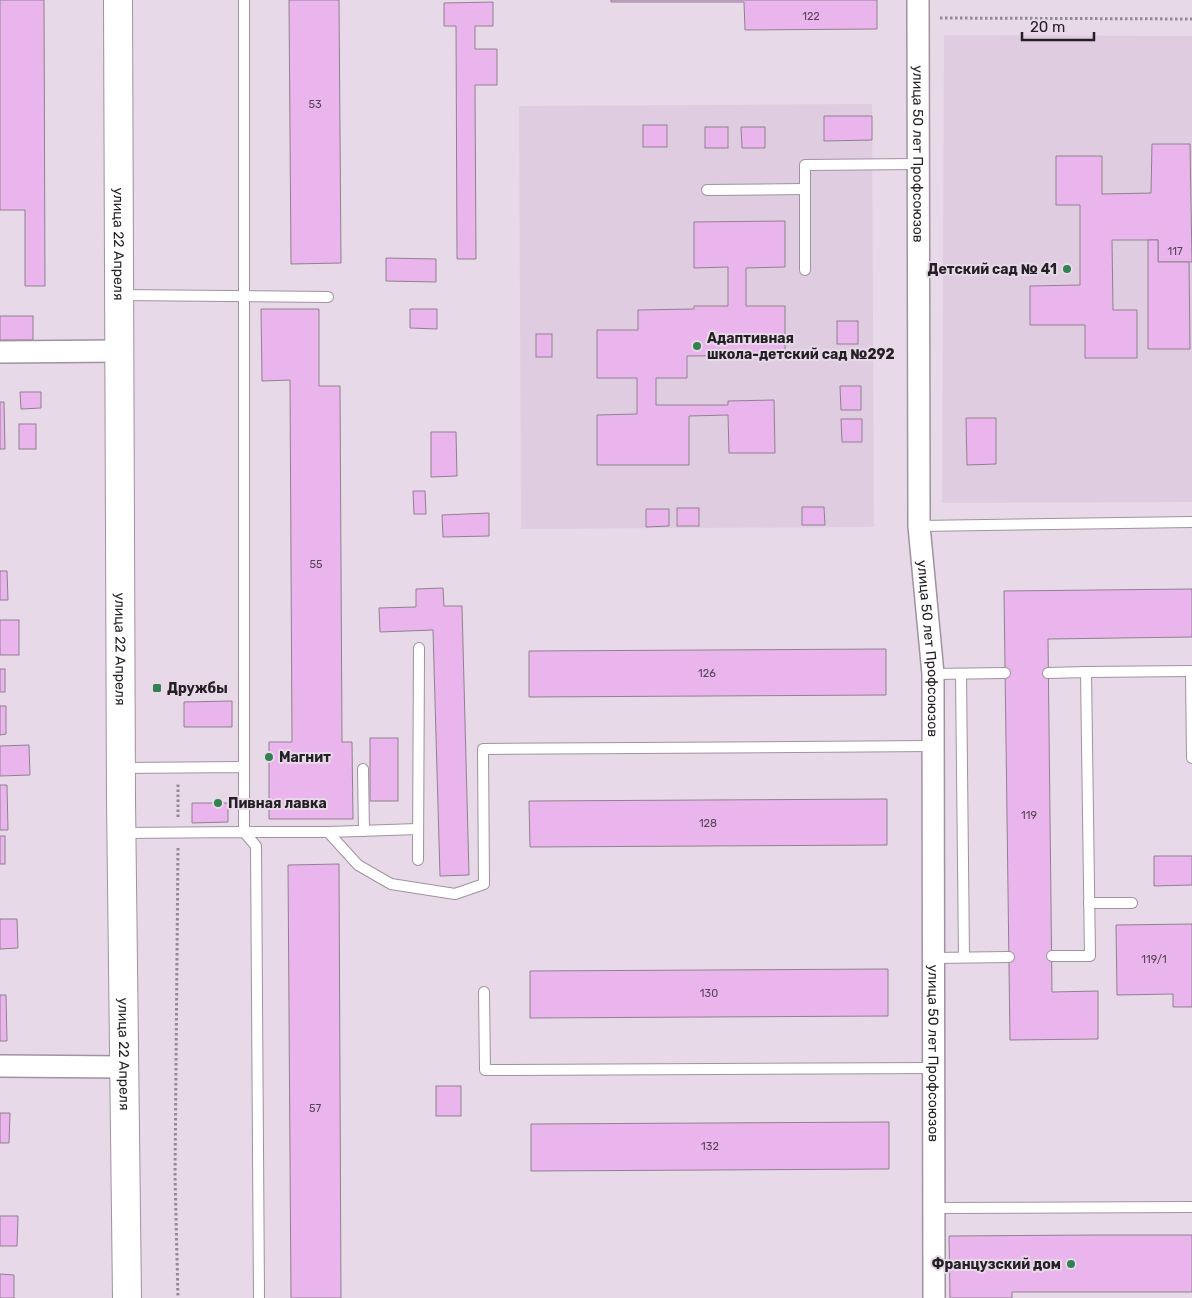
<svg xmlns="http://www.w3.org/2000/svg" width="1192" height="1298" viewBox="0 0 1192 1298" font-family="Rubik,sans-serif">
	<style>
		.built { fill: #e0cce0 }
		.building { fill: #eab4ec; stroke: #8f828f }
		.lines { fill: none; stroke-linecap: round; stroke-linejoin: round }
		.service-casing { stroke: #a092a0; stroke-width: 12 }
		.minor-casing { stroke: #a092a0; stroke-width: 24 }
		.secondary-casing { stroke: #a092a0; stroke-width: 30 }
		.path { stroke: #938893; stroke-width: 3; stroke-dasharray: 2.5 2.5; stroke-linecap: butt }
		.service { stroke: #fff; stroke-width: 10 }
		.minor { stroke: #fff; stroke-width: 21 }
		.secondary { stroke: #fff; stroke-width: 28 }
		.poi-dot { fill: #328151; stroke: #e8d9e8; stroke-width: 2 }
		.labels { text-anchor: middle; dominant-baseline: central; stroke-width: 4; stroke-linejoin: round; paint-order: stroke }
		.number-label { font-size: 11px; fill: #564557 }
		.street-label { font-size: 14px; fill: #252025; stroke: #e8d9e8 }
		.poi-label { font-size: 14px; font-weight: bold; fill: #252025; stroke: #e8d9e8; text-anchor: start }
	</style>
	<rect width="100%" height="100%" fill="#e8d9e8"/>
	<g class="built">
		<path d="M944,35L1192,36V502L942,503Z"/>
		<path d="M872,104L874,527L521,529L519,106Z"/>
	</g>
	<g class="building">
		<path d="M0,0H44L45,286H25V210H0Z"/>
		<path d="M289,0H339L341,263L291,264Z"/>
		<path d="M611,0H877V29L745,30L744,2H611Z"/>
		<path d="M493,2V26H475V49H497V85H475L476,259H457L456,26H444V3Z"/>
		<path d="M824,116H872V140L824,141Z"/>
		<rect x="643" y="125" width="24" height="22"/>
		<rect x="705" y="127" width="23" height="21"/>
		<path d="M741,127H765V148H742Z"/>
		<path d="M1152,144H1190L1192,262H1158V240H1112L1113,310H1137V358H1085V325H1030V286L1080,285V205H1056V156H1102V194L1151,193Z"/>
		<path d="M785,221V267L746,268V306H785V355L687,356V378H656V405H728V401L774,400L775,453H729L728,415L689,416V465H597V415L637,414V378H597V330H638V310L694,309V306H728V267L694,268V222Z"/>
		<path d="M1148,240H1158V262H1189L1190,349H1148Z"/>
		<path d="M386,258L436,259V282L386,281Z"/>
		<path d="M261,309H319V386H340L342,742H352L353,819H269V742H292L290,380L262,381Z"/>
		<path d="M410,309H437V329L410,328Z"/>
		<rect x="0" y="316" width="33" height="24"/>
		<rect x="837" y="321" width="21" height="23"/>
		<rect x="536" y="334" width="16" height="23"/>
		<path d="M840,386H861V410H841Z"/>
		<path d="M20,392H41V408L21,409Z"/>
		<path d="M0,402H4L5,449H0Z"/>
		<path d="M966,418H996V464L967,465Z"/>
		<path d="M841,419H862V442H842Z"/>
		<rect x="19" y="424" width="17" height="25"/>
		<path d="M431,432H456L457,476L431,477Z"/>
		<path d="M413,491H425L426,514H414Z"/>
		<path d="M802,507H824L825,525H802Z"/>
		<rect x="677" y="508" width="22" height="18"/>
		<path d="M646,509H669V526L646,527Z"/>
		<path d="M489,513V536L443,537L442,515Z"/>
		<path d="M0,571H7L8,600H0Z"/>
		<path d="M443,588L444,606H462L469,875L440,876L433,630L380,632L379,608L416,607V589Z"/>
		<path d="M1192,589V637L1048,639L1052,992L1098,991V1039L1010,1040L1004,591Z"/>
		<rect x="0" y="620" width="19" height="35"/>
		<path d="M886,649V695L529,697V651Z"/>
		<rect x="0" y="669" width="5" height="23"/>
		<path d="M232,701V727H184V702Z"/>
		<path d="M0,706H6V734L0,735Z"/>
		<rect x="370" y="738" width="28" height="63"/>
		<path d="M29,745L30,775L0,776V746Z"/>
		<path d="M0,785H7L8,830H0Z"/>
		<path d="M887,799V845L530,847L529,801Z"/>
		<path d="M192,803H228V822L192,823Z"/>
		<rect x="0" y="836" width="5" height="28"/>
		<path d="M1154,856H1192V885L1154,886Z"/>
		<path d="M339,864L341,1298H291L288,865Z"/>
		<path d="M0,919H17L18,948L0,949Z"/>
		<path d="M1192,924V1007H1173V994L1117,995L1116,925Z"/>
		<path d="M888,969V1016L530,1018V971Z"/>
		<path d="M0,995H6L7,1041H0Z"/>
		<rect x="436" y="1086" width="25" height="30"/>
		<path d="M0,1113H10L9,1143H0Z"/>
		<path d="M889,1122V1169L531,1171V1124Z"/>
		<path d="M0,1216H18L17,1246H0Z"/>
		<path d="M1094,1235H1192V1292H1012V1298H950L949,1236Z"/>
		<path d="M0,1274L14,1275V1298H0Z"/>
	</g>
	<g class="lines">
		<g class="service-casing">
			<g id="service">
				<path d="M244,0V767"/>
				<path d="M707,190L805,189"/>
				<path d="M805,270V165L918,164"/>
				<path d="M119,295L328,297"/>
				<path d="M919,526L1192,522"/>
				<path d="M1191,671L1192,758"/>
				<path d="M1086,672L1192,671"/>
				<path d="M1048,673L1086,672L1090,956H1052"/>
				<path d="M933,674L1005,673"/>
				<path d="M961,674L964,957"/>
				<path d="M122,768L244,767V832H328L358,865L391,884L455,894L484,884L483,749L933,746"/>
				<path d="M363,769L364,831"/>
				<path d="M328,832L418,829"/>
				<path d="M123,833L244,832L256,846L259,1298"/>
				<path d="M418,860L419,648"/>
				<path d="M1089,903H1132"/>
				<path d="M934,958L1009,957"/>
				<path d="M484,992L485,1070L935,1068"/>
				<path d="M934,1208L1192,1207"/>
			</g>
		</g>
		<g class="minor-casing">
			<g id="minor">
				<path id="s1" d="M918,0L919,526L933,674L934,1298"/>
				<path d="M0,352L120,351"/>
				<path d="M0,1066L124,1067"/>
			</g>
		</g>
		<g class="secondary-casing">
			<g id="secondary">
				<path id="s2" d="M118,0L121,800L127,1298"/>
			</g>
		</g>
		<g class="path">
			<path d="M940,18L1192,19"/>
			<path d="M178,817V783"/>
			<path d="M178,848L175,1176L178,1298"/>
		</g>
		<use href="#service" class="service"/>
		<use href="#minor" class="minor"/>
		<use href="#secondary" class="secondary"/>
	</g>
	<g class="poi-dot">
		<circle cx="1067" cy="269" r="5"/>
		<circle cx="697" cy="346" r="5"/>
		<rect x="152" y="683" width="10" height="10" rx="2.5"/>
		<circle cx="269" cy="757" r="5"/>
		<circle cx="218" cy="803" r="5"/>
		<circle cx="1071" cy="1264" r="5"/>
	</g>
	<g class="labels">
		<g class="number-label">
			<text x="811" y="16">122</text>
			<text x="315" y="104">53</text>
			<text x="1175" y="251">117</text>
			<text x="316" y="564">55</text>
			<text x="707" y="673">126</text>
			<text x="1029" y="815">119</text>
			<text x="708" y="823">128</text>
			<text x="1154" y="959">119/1</text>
			<text x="709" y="993">130</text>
			<text x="315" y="1108">57</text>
			<text x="710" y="1146">132</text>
		</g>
		<g class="street-label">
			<text stroke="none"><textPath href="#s1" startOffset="154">улица 50 лет Профсоюзов</textPath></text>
			<text stroke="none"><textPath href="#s2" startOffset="244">улица 22 Апреля</textPath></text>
			<text stroke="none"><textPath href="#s2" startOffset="649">улица 22 Апреля</textPath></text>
			<text stroke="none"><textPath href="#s1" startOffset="649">улица 50 лет Профсоюзов</textPath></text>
			<text stroke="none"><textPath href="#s2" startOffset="1054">улица 22 Апреля</textPath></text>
			<text stroke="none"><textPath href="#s1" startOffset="1054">улица 50 лет Профсоюзов</textPath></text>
		</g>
		<g class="poi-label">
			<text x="1057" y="269" text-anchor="end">Детский сад № 41</text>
			<text x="707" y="338">Адаптивная<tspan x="707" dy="16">школа-детский сад №292</tspan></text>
			<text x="167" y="688">Дружбы</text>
			<text x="279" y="757">Магнит</text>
			<text x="228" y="803">Пивная лавка</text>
			<text x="1061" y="1264" text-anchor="end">Французский дом</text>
		</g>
	</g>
	<path d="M1022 32v8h72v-8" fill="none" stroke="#252025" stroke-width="2.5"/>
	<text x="1030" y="32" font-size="15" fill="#252025" stroke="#e8d9e8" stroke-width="4" paint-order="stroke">20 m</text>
</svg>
